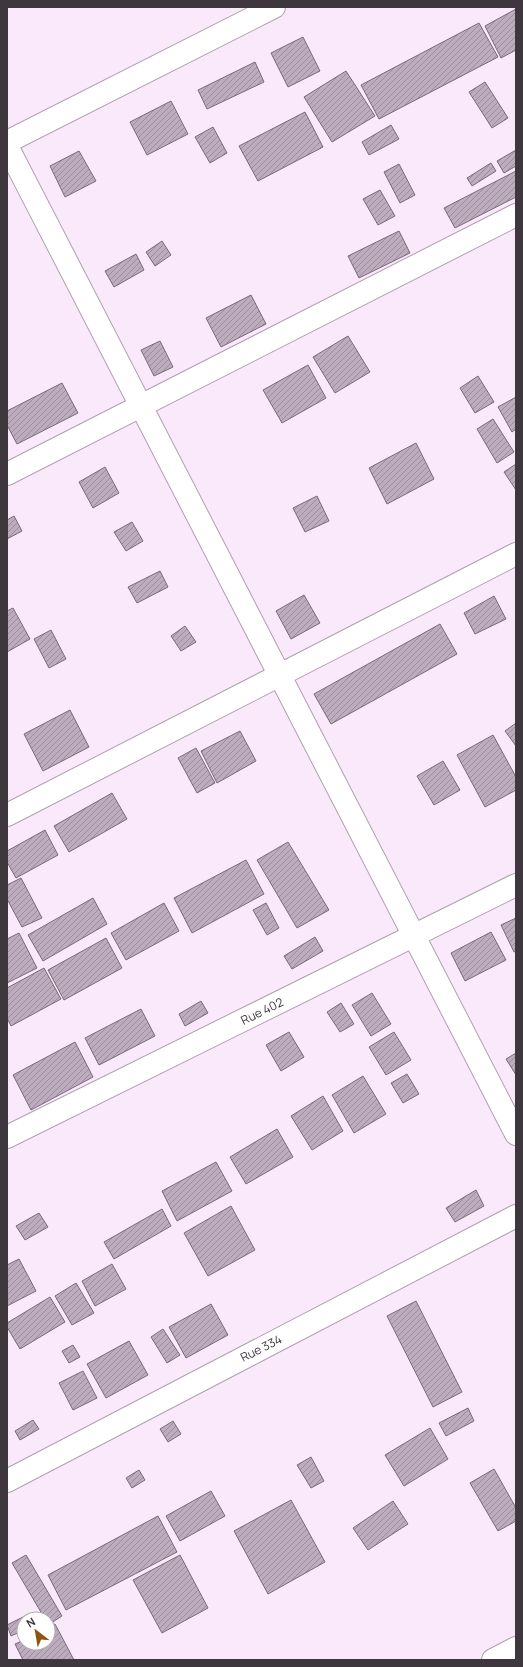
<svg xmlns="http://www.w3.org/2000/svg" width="523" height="1667" viewBox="0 0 523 1667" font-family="Manrope,sans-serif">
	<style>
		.building { fill: url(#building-hatch); stroke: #796a79 }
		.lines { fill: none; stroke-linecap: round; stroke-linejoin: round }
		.minor-casing { stroke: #b0a0b0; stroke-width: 24 }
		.secondary-casing { stroke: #b0a0b0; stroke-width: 24 }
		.minor { stroke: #fff; stroke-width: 22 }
		.secondary { stroke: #fff; stroke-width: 22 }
		.labels { text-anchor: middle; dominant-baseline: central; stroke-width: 3; stroke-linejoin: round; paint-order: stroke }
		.street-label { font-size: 12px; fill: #3e373e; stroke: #fff }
	</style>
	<defs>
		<pattern id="building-hatch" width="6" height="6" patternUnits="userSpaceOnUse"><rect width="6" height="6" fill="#bdacbd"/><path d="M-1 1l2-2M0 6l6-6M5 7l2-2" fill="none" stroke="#9b8d9b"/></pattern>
	</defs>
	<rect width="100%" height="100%" fill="#fae9fa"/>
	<g class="building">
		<path d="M516,9V50L501,58L485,26Z"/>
		<path d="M479,23L498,57L379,119L361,85Z"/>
		<path d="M303,37L320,71L288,87L271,53Z"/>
		<path d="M255,62L264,82L207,109L198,90Z"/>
		<path d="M346,71L375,116L332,142L304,97Z"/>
		<path d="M485,82L508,118L492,128L469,92Z"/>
		<path d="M171,101L188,134L147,155L130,122Z"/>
		<path d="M305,112L323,147L258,181L239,146Z"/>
		<path d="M391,125L399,139L369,155L362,142Z"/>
		<path d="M213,127L227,153L210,163L195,137Z"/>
		<path d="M516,150V166L504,173L497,161Z"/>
		<path d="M79,151L96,181L65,197L50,166Z"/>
		<path d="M491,163L496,171L472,186L467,178Z"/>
		<path d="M399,164L415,195L400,203L384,172Z"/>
		<path d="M516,171V197L455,228L444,208Z"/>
		<path d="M380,190L395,216L378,225L363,199Z"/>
		<path d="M399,231L410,253L359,278L348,256Z"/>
		<path d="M162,241L171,255L155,266L146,252Z"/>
		<path d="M136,254L144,270L114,287L105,271Z"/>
		<path d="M251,295L266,324L221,347L206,318Z"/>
		<path d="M348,336L370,372L335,393L313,357Z"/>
		<path d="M160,341L173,367L154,376L141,350Z"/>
		<path d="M308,365L326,398L282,423L263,390Z"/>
		<path d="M478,376L494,402L475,413L460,388Z"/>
		<path d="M62,383L78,413L17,444L7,425V411Z"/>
		<path d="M516,397V429L512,432L498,407Z"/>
		<path d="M493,419L514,452L497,463L477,429Z"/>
		<path d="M416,443L434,479L387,504L369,468Z"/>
		<path d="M516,464V490L504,472Z"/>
		<path d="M105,467L119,493L93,508L79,482Z"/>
		<path d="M317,496L329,521L305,532L293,508Z"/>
		<path d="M14,516L22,531L7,539V520Z"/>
		<path d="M132,522L143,541L126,551L114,532Z"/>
		<path d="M160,571L168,587L137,603L128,587Z"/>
		<path d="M304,595L320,623L291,639L276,611Z"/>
		<path d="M494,596L506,619L475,634L464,613Z"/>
		<path d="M13,608L30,639L7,652V611Z"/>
		<path d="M440,624L457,654L331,724L314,694Z"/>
		<path d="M185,626L196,642L181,651L171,636Z"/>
		<path d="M51,630L66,659L49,668L34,639Z"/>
		<path d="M70,710L89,747L43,771L24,734Z"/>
		<path d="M516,723V746L505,731Z"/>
		<path d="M240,731L256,761L217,783L201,751Z"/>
		<path d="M493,735L516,777V790L485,807L457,755Z"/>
		<path d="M196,748L215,783L197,793L178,758Z"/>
		<path d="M443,761L460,790L434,805L417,776Z"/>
		<path d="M112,793L127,819L69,852L54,826Z"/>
		<path d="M45,830L58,855L16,878L7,862V851Z"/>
		<path d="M288,842L329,910L297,928L257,860Z"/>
		<path d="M246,860L264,894L192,933L174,898Z"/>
		<path d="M21,878L42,918L22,927L7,899V885Z"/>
		<path d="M93,898L107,924L43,961L28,935Z"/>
		<path d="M164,903L179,931L126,960L111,933Z"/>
		<path d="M266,903L279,928L267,935L253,910Z"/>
		<path d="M516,918V951L514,952L501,925Z"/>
		<path d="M491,932L506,960L465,981L451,953Z"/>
		<path d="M19,933L37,968L7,983V939Z"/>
		<path d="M315,937L323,951L292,969L284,956Z"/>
		<path d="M106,938L122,968L64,1000L48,970Z"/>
		<path d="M44,968L61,999L11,1026L7,1018V988Z"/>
		<path d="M372,993L391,1024L371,1036L352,1005Z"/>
		<path d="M201,1001L208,1013L185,1026L179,1014Z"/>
		<path d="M341,1003L354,1024L340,1032L327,1012Z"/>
		<path d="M141,1009L155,1036L99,1065L85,1038Z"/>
		<path d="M289,1032L304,1057L281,1071L266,1045Z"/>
		<path d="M394,1032L411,1060L386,1075L369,1047Z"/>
		<path d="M75,1042L93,1077L31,1110L13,1075Z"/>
		<path d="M516,1053V1075L506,1059Z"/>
		<path d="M407,1074L419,1094L403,1103L391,1083Z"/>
		<path d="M363,1076L386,1114L354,1133L332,1095Z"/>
		<path d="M323,1096L343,1131L312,1150L291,1116Z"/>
		<path d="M277,1129L293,1157L246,1184L230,1157Z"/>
		<path d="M216,1162L232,1191L177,1221L162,1191Z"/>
		<path d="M476,1190L484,1206L455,1222L446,1208Z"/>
		<path d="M231,1206L255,1250L208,1276L184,1233Z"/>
		<path d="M162,1209L171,1226L114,1259L104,1242Z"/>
		<path d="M39,1213L48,1227L25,1240L16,1226Z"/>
		<path d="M19,1259L36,1291L7,1306V1265Z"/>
		<path d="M112,1264L126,1289L95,1306L82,1281Z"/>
		<path d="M76,1283L94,1313L72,1325L55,1296Z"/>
		<path d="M50,1297L65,1322L20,1349L7,1327V1323Z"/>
		<path d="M416,1301L462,1392L433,1407L387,1316Z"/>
		<path d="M211,1304L228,1335L186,1358L169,1327Z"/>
		<path d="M163,1329L180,1355L167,1363L151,1337Z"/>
		<path d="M129,1341L148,1375L106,1398L87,1364Z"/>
		<path d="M73,1345L80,1357L69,1363L62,1351Z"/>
		<path d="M83,1371L97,1398L73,1410L59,1383Z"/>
		<path d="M468,1408L474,1421L446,1436L439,1423Z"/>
		<path d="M33,1420L39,1429L20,1440L15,1431Z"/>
		<path d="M173,1421L181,1434L168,1442L160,1429Z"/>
		<path d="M430,1428L448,1459L404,1486L385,1455Z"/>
		<path d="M311,1457L324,1481L311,1488L297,1465Z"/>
		<path d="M494,1469L516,1508V1521L498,1531L470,1483Z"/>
		<path d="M139,1470L145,1480L132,1488L126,1478Z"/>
		<path d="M211,1491L225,1516L180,1541L166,1516Z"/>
		<path d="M291,1500L325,1562L268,1594L234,1531Z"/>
		<path d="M393,1501L408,1524L368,1550L353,1528Z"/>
		<path d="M158,1516L177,1552L66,1610L48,1575Z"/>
		<path d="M26,1555L62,1616L48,1625V1619H45L12,1563Z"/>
		<path d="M180,1555L208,1608L162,1633L133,1580Z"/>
		<path d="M29,1614L32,1619H24V1630L11,1636L7,1625Z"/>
		<path d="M55,1624L74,1660H23L15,1644L24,1640V1643H48V1627Z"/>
	</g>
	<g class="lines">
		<g class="minor-casing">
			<g id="minor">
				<path d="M7,142L274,7"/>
				<path d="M7,146L516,1134"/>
				<path d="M7,474L516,215"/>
				<path d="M7,815L516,554"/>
				<path d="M7,1137L516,885"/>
				<path d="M7,1481L516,1216"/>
			</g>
		</g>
		<g class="secondary-casing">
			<path id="secondary" d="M493,1660L516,1648"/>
		</g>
		<use href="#minor" class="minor"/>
		<use href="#secondary" class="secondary"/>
	</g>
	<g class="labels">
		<g class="street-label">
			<text transform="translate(262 1011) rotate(-26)">Rue 402</text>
			<text transform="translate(261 1348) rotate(-27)">Rue 334</text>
		</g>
	</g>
	<rect width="523" height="1667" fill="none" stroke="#3e373e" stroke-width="16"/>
	<g transform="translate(36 1631) rotate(329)"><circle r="19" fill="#ffffff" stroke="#b2afb2"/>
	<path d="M0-3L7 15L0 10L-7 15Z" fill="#8e5311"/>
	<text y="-6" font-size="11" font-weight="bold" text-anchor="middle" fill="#3e373e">N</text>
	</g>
</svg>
